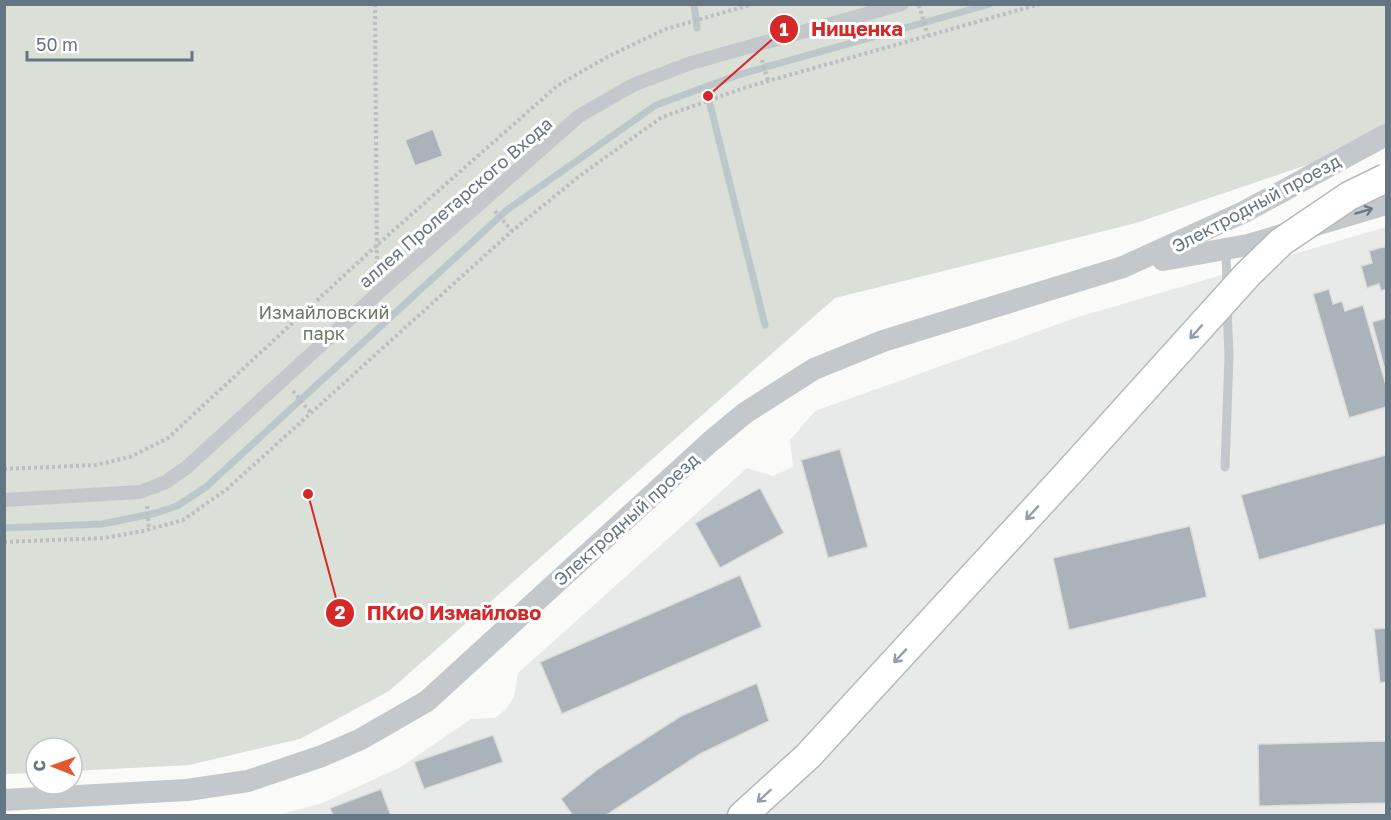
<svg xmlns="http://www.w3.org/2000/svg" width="1391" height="820" viewBox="0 0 1391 820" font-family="'Golos Text',sans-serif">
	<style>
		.built { fill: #e8e9e9 }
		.green { fill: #dadfd7 }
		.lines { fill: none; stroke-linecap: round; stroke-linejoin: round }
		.stream { stroke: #bbc7cb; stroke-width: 7 }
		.building { fill: #aab3b9; stroke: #dcdcda; stroke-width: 1.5 }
		.primary-casing { stroke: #b5babe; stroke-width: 31 }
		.path { stroke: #bbbfc2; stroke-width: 4; stroke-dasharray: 3 3; stroke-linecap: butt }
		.service { stroke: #c3c8cc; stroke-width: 9 }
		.pedestrian { stroke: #c3c8cc; stroke-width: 14 }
		.tertiary { stroke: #c3c8cc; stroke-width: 22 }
		.primary { stroke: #fff; stroke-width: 28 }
		.primary-bridge-casing { stroke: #b5babe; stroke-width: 31; stroke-linecap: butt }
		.primary-bridge { stroke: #fff; stroke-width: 28 }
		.oneway { stroke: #6a7a87 }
		.oneway2 { stroke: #939fa8 }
		.labels { text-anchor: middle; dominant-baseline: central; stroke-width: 6; stroke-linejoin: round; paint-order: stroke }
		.street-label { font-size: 18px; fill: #657683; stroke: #fff }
		.park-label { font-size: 18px; fill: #687a64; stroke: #fff }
		.leader { fill: none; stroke: #d62828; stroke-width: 2 }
		.callout-dot { fill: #d62828; stroke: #fff; stroke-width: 2 }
		.mark-label { font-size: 18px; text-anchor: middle; font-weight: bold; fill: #fff }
		.callout-label { font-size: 20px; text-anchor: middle; font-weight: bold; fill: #d62828; stroke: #fff; stroke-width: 6; stroke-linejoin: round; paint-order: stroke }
	</style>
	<rect width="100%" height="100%" fill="#fafaf8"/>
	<path class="built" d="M1386,227V815L275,816L322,803L399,768L471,719L495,718L506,709L514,697L518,673L747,468L773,476L793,467L790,440L815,411L1078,317Z"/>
	<path class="green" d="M5,5H1386V138L1136,223L835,298L389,691L300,739L189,765L72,771V748H36V773L5,774Z"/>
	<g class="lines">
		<g class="stream">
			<path d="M694,4L697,28"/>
			<path d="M708,96L765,325"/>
			<path d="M4,528L102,524L156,513L177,506L206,487L507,210L656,105L738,75L990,4"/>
		</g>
	</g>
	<g class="building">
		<path d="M433,129L443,156L415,166L405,140Z"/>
		<path d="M1386,246V289L1381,291L1379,284L1367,288L1361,266L1372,263L1369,251Z"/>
		<path d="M1329,289L1333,304L1342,301L1345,311L1363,305L1386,385V407L1349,418L1313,294Z"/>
		<path d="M1386,318V374L1372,322Z"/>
		<path d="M840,449L868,547L828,558L801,460Z"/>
		<path d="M1386,455V524L1259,560L1241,495Z"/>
		<path d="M760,488L784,533L720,568L695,523Z"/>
		<path d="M1190,526L1207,597L1069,630L1053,558Z"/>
		<path d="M740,575L762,627L562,714L540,662Z"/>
		<path d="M1386,628V682L1380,683L1374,629Z"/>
		<path d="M757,683L769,721L700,754L605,816H573L561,799L598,769L681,716Z"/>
		<path d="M493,735L503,762L424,789L414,762Z"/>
		<path d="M1386,741V803L1259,806L1258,744Z"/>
		<path d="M381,789L391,816H333L330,808Z"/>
	</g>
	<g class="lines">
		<g class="primary-casing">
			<path id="primary" d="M742,816L808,756L1071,470"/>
		</g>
		<g class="path">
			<path d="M375,4L377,271"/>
			<path d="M919,5L928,36"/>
			<path d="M762,60L768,81"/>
			<path d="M495,211L512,231"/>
			<path d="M293,391L311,413"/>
			<path d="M4,469L96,465L130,457L168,438L377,245L557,86L609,56L666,29L753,4"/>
			<path d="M147,506L149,530"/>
			<path d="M4,542L104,538L143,531L183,520L227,489L512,231L582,174L662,117L747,87L1040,4"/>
		</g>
		<g class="service">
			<path d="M1226,249L1227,289"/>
			<path d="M1225,467L1229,356L1227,306"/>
		</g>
		<path class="pedestrian" d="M4,500L140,492L166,482L187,467L377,294L579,116L633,85L691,63L902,4"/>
		<g class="tertiary">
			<path d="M1163,260L1248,245L1386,204"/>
			<path d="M4,800L187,790L248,781L322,756L361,739L427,701L710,442L745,413L814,369L883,341L1123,267L1244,212L1386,135"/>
		</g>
		<use href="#primary" class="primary"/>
		<g class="primary-bridge-casing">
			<path id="primary-bridge" d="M1071,470L1248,274L1281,242L1349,196L1386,178"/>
		</g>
		<use href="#primary-bridge" class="primary-bridge"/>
	</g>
	<defs><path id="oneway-shaft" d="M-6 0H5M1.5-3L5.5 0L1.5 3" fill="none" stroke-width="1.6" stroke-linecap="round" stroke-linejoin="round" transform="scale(1.5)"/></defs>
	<use class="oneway" href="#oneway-shaft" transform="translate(1364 211) rotate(-17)"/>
	<g class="oneway2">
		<use href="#oneway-shaft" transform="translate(1196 332) rotate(132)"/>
		<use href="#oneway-shaft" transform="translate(1032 513) rotate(133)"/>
		<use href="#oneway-shaft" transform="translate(900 656) rotate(133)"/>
		<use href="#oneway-shaft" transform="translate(764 796) rotate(138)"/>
	</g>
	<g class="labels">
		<g class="street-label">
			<text transform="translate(455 202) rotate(-41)">аллея Пролетарского Входа</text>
			<text transform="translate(1256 203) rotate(-28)">Электродный проезд</text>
			<text transform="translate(626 519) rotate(-42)">Электродный проезд</text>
		</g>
		<g class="park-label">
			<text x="324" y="312">Измайловский<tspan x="324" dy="21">парк</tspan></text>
		</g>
	</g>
	<path class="leader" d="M708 96L784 29M308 494L340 613"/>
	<g class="callout-dot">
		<circle cx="708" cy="96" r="6"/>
		<circle cx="308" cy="494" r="6"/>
		<circle cx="784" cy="29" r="15"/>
		<circle cx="340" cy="613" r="15"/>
	</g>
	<g class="mark-label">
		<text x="784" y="36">1</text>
		<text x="340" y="619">2</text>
	</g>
	<g class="callout-label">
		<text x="857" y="36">Нищенка</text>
		<text x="454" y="620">ПКиО Измайлово</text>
	</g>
	<rect width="1391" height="820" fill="none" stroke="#657683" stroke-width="12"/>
	<g transform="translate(54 766) rotate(271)"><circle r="28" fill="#ffffff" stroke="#c1c8cd" stroke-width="1.5"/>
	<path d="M0-4.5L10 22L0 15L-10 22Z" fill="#e4572e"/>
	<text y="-9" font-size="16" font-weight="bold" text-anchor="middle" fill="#657683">С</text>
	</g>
	<path d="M27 51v9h165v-9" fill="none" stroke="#657683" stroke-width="3"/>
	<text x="36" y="51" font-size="18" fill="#657683" stroke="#ffffff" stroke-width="4.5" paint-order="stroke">50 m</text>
</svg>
